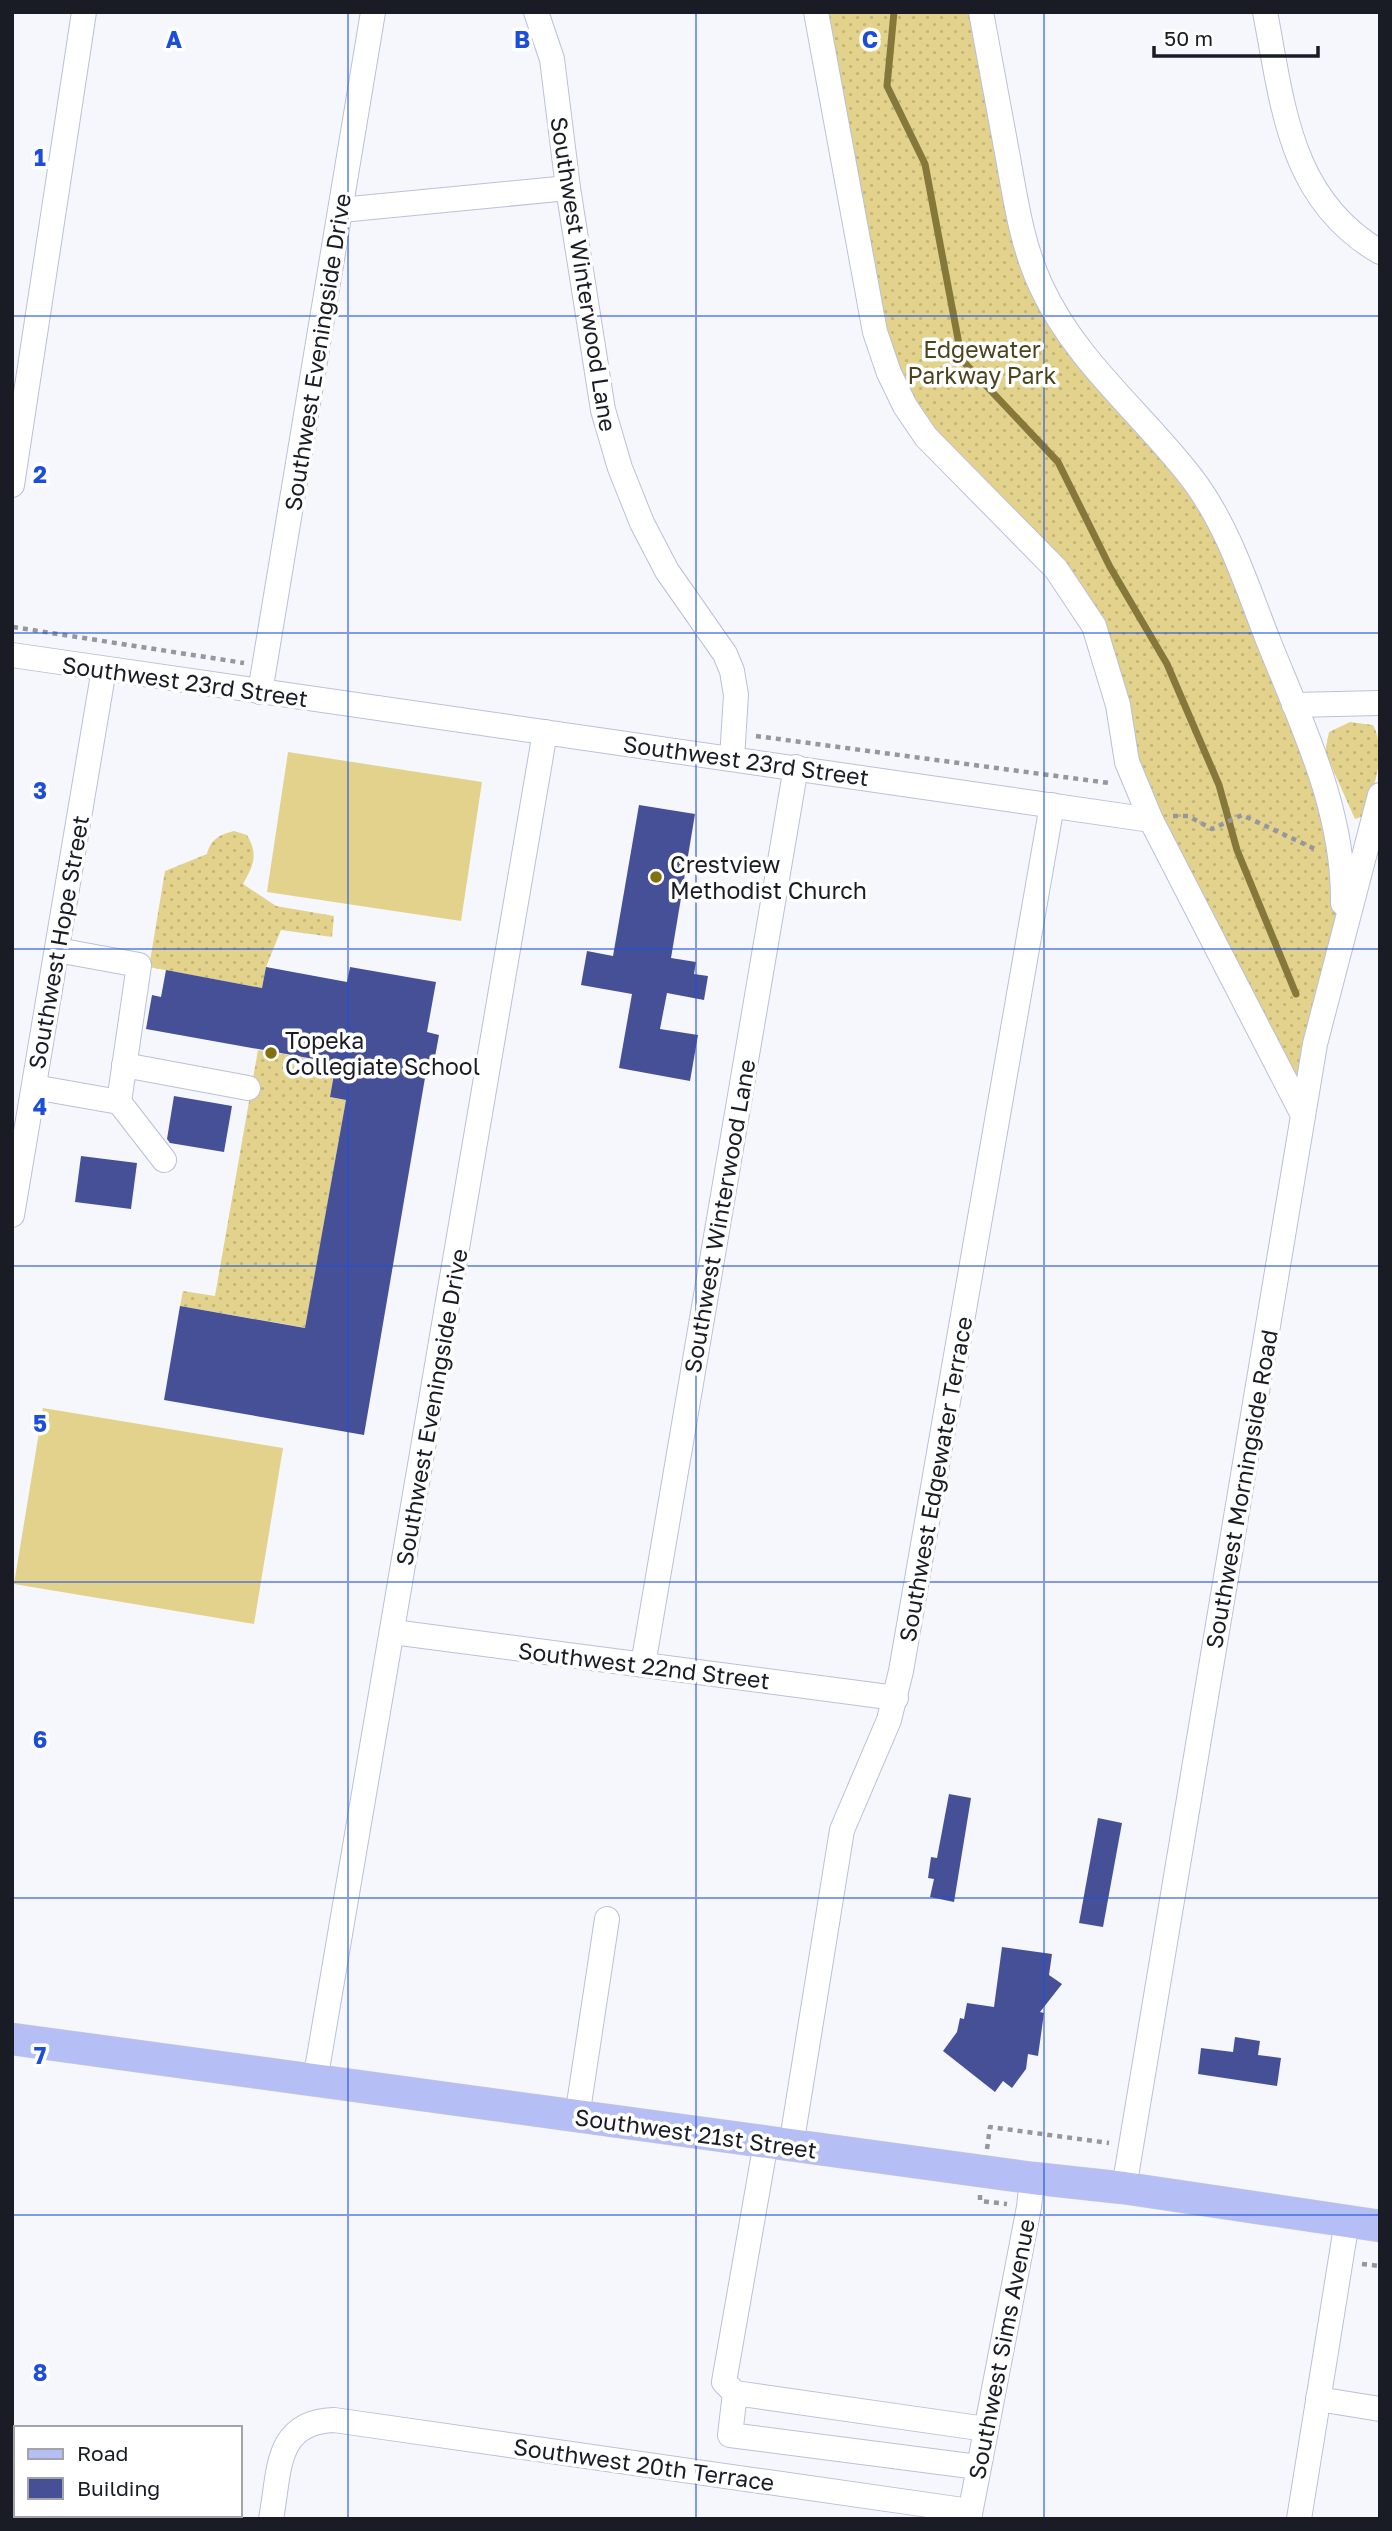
<svg xmlns="http://www.w3.org/2000/svg" width="1392" height="2531" viewBox="0 0 1392 2531" font-family="'Golos Text',sans-serif">
	<style>
		.grass { fill: url(#grass-dots) }
		.garden { fill: #e3d28b }
		.lines { fill: none; stroke-linecap: round; stroke-linejoin: round }
		.stream { stroke: #86783b; stroke-width: 7 }
		.building { fill: #465097 }
		.minor-casing { stroke: #b9c0db; stroke-width: 26 }
		.major-casing { stroke: #d1d1d3; stroke-width: 33 }
		.path { stroke: #95979e; stroke-width: 4.5; stroke-dasharray: 5 5; stroke-linecap: butt }
		.minor { stroke: #fff; stroke-width: 24 }
		.major { stroke: #b5bef5; stroke-width: 32 }
		.grid { fill: none; stroke: #1d4ed8; stroke-width: 2; stroke-opacity: 0.55 }
		.poi-dot { fill: #83700f; stroke: #fff; stroke-width: 2.5 }
		.labels { text-anchor: middle; dominant-baseline: central; stroke-width: 7; stroke-linejoin: round; paint-order: stroke }
		.street-label { font-size: 23px; fill: #191b25; stroke: #fff }
		.park-label { font-size: 23px; fill: #4c431c; stroke: #fff }
		.poi-label { font-size: 23px; fill: #191b25; stroke: #fff; text-anchor: start }
		.grid-label { font-size: 23px; text-anchor: middle; font-weight: bold; fill: #1d4ed8; stroke: #fff; stroke-width: 7; stroke-linejoin: round; paint-order: stroke }
	</style>
	<defs>
		<pattern id="grass-dots" width="8" height="8" patternUnits="userSpaceOnUse" patternTransform="scale(1.75)"><rect width="8" height="8" fill="#e3d28b"/><path d="M2 2h.1M6 6h.1" fill="none" stroke="#c2b478" stroke-width="1.8" stroke-linecap="round"/></pattern>
	</defs>
	<rect width="100%" height="100%" fill="#f6f7fd"/>
	<g class="grass">
		<path d="M816,12H981L1041,286L1193,480L1326,789L1343,881L1303,1115L1151,820L1094,626L941,453L889,373Z"/>
		<path d="M1350,722L1373,725C1387,751 1374,789 1364,816L1355,819L1325,752L1329,732Z"/>
		<path d="M234,831L247,835C259,855 253,866 243,884L276,906L334,916L332,937L281,930L266,967L262,988L149,967L165,871L207,854C211,839 219,835 234,831Z"/>
		<path d="M258,1050L336,1063L330,1097L346,1100L311,1296L324,1331L180,1306L183,1291L215,1296Z"/>
	</g>
	<g class="garden">
		<path d="M288,752L482,782L461,921L267,892Z"/>
		<path d="M43,1408L283,1448L254,1624L14,1584Z"/>
	</g>
	<g class="lines">
		<path class="stream" d="M894,12L887,86L925,164L962,360L1058,462L1110,567L1167,664L1219,785L1237,850L1296,994"/>
	</g>
	<g class="building">
		<path d="M639,805L695,814L671,958L696,962L694,974L708,976L704,1000L667,993L660,1029L698,1035L690,1081L619,1068L632,994L581,985L587,951L613,956Z"/>
		<path d="M266,967L347,982L350,967L436,982L427,1032L439,1035L432,1073L426,1072L364,1435L164,1400L180,1306L305,1328L346,1100L330,1097L336,1063L146,1029L152,995L161,997L166,970L262,988Z"/>
		<path d="M174,1096L232,1106L224,1152L170,1143L167,1139Z"/>
		<path d="M81,1156L137,1163L131,1209L75,1202Z"/>
		<path d="M949,1794L971,1798L954,1902L930,1897L934,1879L928,1878L931,1857L937,1858Z"/>
		<path d="M1098,1818L1122,1823L1103,1927L1079,1923Z"/>
		<path d="M1002,1947L1052,1954L1049,1975L1062,1984L1040,2012L1044,2013L1038,2056L1028,2054L1026,2069L1012,2088L1003,2081L995,2092L943,2051L957,2032L960,2018L964,2019L967,2003L994,2007Z"/>
		<path d="M1235,2037L1260,2041L1258,2055L1281,2058L1277,2086L1198,2074L1201,2048L1233,2052Z"/>
	</g>
	<g class="lines">
		<g class="minor-casing">
			<g id="minor">
				<path d="M536,12L552,59L568,188L603,410L620,468L642,523L667,571L725,654L732,671L736,695L732,758"/>
				<path d="M816,12L875,332L889,373L905,406L926,437L1056,569L1094,626L1118,705L1127,762L1151,820L1303,1115"/>
				<path d="M981,12C990,61 999,110 1008,158C1016,202 1022,245 1041,286C1076,362 1141,412 1191,477C1228,525 1246,584 1268,640C1302,725 1344,809 1343,903"/>
				<path d="M1265,12C1283,105 1289,199 1380,252"/>
				<path d="M341,210L568,188"/>
				<path d="M12,485L84,12"/>
				<path d="M12,655L1151,820"/>
				<path d="M260,692L373,12"/>
				<path d="M1294,705L1380,703"/>
				<path d="M57,950L139,965L119,1102"/>
				<path d="M124,1065L248,1088"/>
				<path d="M34,1087L119,1102L164,1160"/>
				<path d="M12,1215L104,669"/>
				<path d="M393,1632L896,1698"/>
				<path d="M643,1665L796,767"/>
				<path d="M315,2081L545,732"/>
				<path d="M577,2117L607,1919"/>
				<path d="M791,2146L842,1830L889,1720L901,1671L1052,805"/>
				<path d="M1124,2188L1315,1044L1380,795"/>
				<path d="M735,2393L724,2382L766,2142"/>
				<path d="M1318,2399L1380,2409"/>
				<path d="M978,2467L730,2435L735,2393L986,2429"/>
				<path d="M271,2519C280,2472 274,2422 334,2420L970,2511"/>
				<path d="M969,2519L1029,2207L1032,2178"/>
				<path d="M1299,2519L1347,2221"/>
			</g>
		</g>
		<g class="major-casing">
			<path id="major" d="M12,2039L1032,2178L1124,2188L1380,2226"/>
		</g>
		<g class="path">
			<path d="M13,627L244,663"/>
			<path d="M756,736L1109,783"/>
			<path d="M1173,816H1188L1212,829L1242,815L1315,849"/>
			<path d="M987,2149L990,2127L1109,2143"/>
			<path d="M980,2195V2201L1007,2204"/>
			<path d="M1362,2264L1380,2266"/>
		</g>
		<use href="#minor" class="minor"/>
		<use href="#major" class="major"/>
	</g>
	<path class="grid" d="M348,12V2519M696,12V2519M1044,12V2519M12,316H1380M12,633H1380M12,949H1380M12,1266H1380M12,1582H1380M12,1898H1380M12,2215H1380"/>
	<g class="poi-dot">
		<circle cx="656" cy="877" r="7"/>
		<circle cx="271" cy="1053" r="7"/>
	</g>
	<g class="labels">
		<g class="street-label">
			<text transform="translate(584 274) rotate(81)">Southwest Winterwood Lane</text>
			<text transform="translate(317 352) rotate(-81)">Southwest Eveningside Drive</text>
			<text transform="translate(185 681) rotate(8)">Southwest 23rd Street</text>
			<text transform="translate(746 760) rotate(8)">Southwest 23rd Street</text>
			<text transform="translate(58 942) rotate(-80)">Southwest Hope Street</text>
			<text transform="translate(719 1216) rotate(-80)">Southwest Winterwood Lane</text>
			<text transform="translate(431 1407) rotate(-80)">Southwest Eveningside Drive</text>
			<text transform="translate(935 1479) rotate(-80)">Southwest Edgewater Terrace</text>
			<text transform="translate(1241 1489) rotate(-80)">Southwest Morningside Road</text>
			<text transform="translate(644 1665) rotate(7)">Southwest 22nd Street</text>
			<text transform="translate(696 2133) rotate(8)">Southwest 21st Street</text>
			<text transform="translate(1001 2349) rotate(-79)">Southwest Sims Avenue</text>
			<text transform="translate(644 2464) rotate(8)">Southwest 20th Terrace</text>
		</g>
		<g class="park-label">
			<text x="982" y="349">Edgewater<tspan x="982" dy="26">Parkway Park</tspan></text>
		</g>
		<g class="poi-label">
			<text x="670" y="864">Crestview<tspan x="670" dy="26">Methodist Church</tspan></text>
			<text x="285" y="1040">Topeka<tspan x="285" dy="26">Collegiate School</tspan></text>
		</g>
	</g>
	<g class="grid-label">
		<text x="174" y="48">A</text>
		<text x="522" y="48">B</text>
		<text x="870" y="48">C</text>
		<text x="40" y="166">1</text>
		<text x="40" y="483">2</text>
		<text x="40" y="799">3</text>
		<text x="40" y="1115">4</text>
		<text x="40" y="1432">5</text>
		<text x="40" y="1748">6</text>
		<text x="40" y="2064">7</text>
		<text x="40" y="2381">8</text>
	</g>
	<rect width="1392" height="2531" fill="none" stroke="#191b25" stroke-width="28"/>
	<rect x="14" y="2426" width="228" height="91" fill="#ffffff" stroke="#a3a4a8" stroke-width="2"/>
	<rect x="28" y="2449" width="35" height="10" fill="#b5bef5" stroke="#a3a4a8" stroke-width="2"/>
	<text x="77" y="2461" font-size="21" fill="#191b25">Road</text>
	<rect x="28" y="2478" width="35" height="21" fill="#465097" stroke="#a3a4a8" stroke-width="2"/>
	<text x="77" y="2496" font-size="21" fill="#191b25">Building</text>
	<path d="M1154 46v10h164v-10" fill="none" stroke="#191b25" stroke-width="3.5"/>
	<text x="1164" y="46" font-size="21" fill="#191b25" stroke="#ffffff" stroke-width="5" paint-order="stroke">50 m</text>
</svg>
